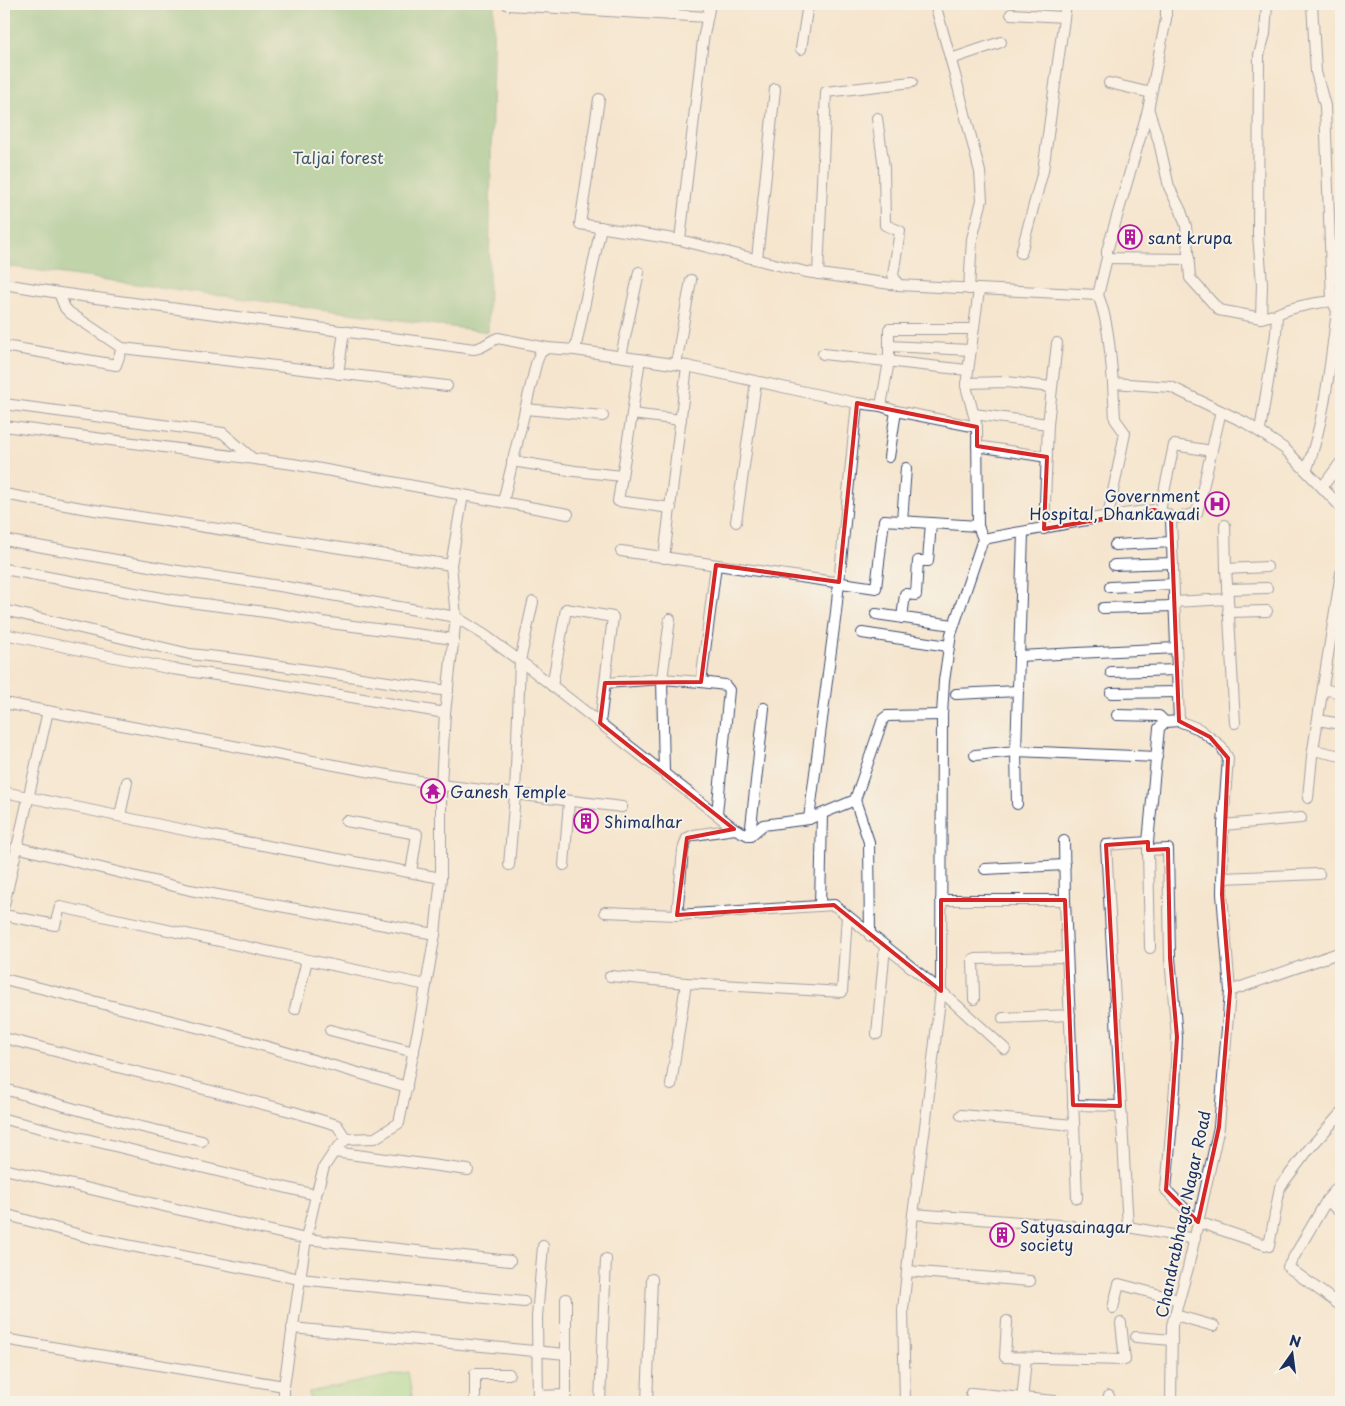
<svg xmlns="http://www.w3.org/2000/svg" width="1345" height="1406" viewBox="0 0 1345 1406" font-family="'Playpen Sans',sans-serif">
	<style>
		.green { fill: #9ddd93; stroke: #5c8678 }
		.forest { fill: #7ebc7d; stroke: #4c766e }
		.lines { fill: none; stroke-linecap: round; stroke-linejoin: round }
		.street-casing { stroke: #3c4a6f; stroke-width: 12 }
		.street { stroke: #fff; stroke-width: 10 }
		.marked { fill: none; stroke: #d62828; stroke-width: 4; stroke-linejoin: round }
		.labels { text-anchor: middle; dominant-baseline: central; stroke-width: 4; stroke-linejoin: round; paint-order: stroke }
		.park-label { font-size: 16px; fill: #3c5a6b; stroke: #f7f3e8 }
		.poi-label { font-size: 16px; fill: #1b2f5e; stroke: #f7f3e8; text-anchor: start }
		.street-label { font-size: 16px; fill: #1b2f5e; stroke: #f7f3e8 }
	</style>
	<rect width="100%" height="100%" fill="#f7f3e8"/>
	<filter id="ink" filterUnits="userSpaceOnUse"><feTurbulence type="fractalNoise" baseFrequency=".02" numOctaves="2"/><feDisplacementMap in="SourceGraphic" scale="10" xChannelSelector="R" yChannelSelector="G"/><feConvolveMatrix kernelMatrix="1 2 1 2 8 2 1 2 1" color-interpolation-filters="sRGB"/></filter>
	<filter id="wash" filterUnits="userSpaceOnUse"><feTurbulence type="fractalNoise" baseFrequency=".0096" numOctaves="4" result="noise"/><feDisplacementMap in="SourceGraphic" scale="20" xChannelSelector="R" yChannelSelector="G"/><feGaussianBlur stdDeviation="1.12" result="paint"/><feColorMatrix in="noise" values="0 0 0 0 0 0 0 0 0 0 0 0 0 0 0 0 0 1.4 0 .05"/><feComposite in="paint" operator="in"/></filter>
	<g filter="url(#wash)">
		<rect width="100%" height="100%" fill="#f5e5ce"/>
		<path class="green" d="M408,1372L413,1402H309V1392Z"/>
		<path class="forest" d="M4,4H494L488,332L4,266Z"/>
	</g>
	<g filter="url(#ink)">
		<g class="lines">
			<g class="street-casing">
				<g id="street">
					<path d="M935,4L955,75L980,172L982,200L972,239L969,289"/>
					<path d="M1166,4V19L1148,110L1107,251V258L1189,259"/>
					<path d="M508,5L707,17"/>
					<path d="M1011,14L1064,17"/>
					<path d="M801,49L808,4"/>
					<path d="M951,59L1001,42"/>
					<path d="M1109,83L1151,93"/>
					<path d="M599,99L580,224L680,240L806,272L898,285L1098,295"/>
					<path d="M1149,111L1159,142L1169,187L1181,211L1186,226L1190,278L1219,310L1261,318L1277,314"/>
					<path d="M877,118L884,167L885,225L900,231L893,275L898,285"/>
					<path d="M680,240L703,40L710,4"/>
					<path d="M1021,253L1043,171L1066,4"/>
					<path d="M757,259L775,89"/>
					<path d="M818,274L826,92L912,82"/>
					<path d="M4,284L59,293L474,349C484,348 489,341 498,338L547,348"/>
					<path d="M59,293L65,308L70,313L122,348L447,386"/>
					<path d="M1098,295C1109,323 1110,353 1113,383L1171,387L1246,423L1285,449L1341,507"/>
					<path d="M1098,295L1107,258"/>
					<path d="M1261,318L1262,284L1258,234L1259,55L1265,34L1267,4"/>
					<path d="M4,346L116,365L122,348"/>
					<path d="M889,346L970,350"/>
					<path d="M575,350L601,227"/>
					<path d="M823,354L967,370"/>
					<path d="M621,356L639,272"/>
					<path d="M676,364L691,280"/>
					<path d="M338,374L344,331"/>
					<path d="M966,383L1007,382L1051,387"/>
					<path d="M4,404L223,433L252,458"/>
					<path d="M881,406L889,361V329H973"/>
					<path d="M525,409L603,416"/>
					<path d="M632,414L640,359"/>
					<path d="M974,414L1048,424"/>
					<path d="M4,426L293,464L568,514"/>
					<path d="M1260,430L1276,334L1277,314C1291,307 1326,300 1341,301"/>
					<path d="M977,446L1047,457"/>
					<path d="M889,457L896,411"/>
					<path d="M512,461L575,471L622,476"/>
					<path d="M1307,469C1325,419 1330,364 1337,311L1332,300L1325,106L1316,72L1312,4"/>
					<path d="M1323,486L1341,462"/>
					<path d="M4,494L82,508L451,565"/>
					<path d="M503,502L536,364L540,353L547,348L575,350L687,366L796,390L857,403L881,406L896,411L977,427"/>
					<path d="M671,508L618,501L632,414L681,420"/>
					<path d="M1160,511L1174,445L1212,451"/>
					<path d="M1108,516L1125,433L1115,419L1113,383"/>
					<path d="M1171,519L1179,721"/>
					<path d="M1171,519L1197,513L1221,411"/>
					<path d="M902,521L906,468"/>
					<path d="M736,522L756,382"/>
					<path d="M1225,525L1226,569"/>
					<path d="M1044,529L1048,424L1057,343"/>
					<path d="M983,539L1108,516L1154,510L1167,514L1171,519"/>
					<path d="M4,540L172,570L286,587L456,617L486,636L536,673L735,829L750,836"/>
					<path d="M1115,545L1172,542"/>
					<path d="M621,551L876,588L884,520L978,526"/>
					<path d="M664,558L687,366"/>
					<path d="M716,565L701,682L725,685L729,690L717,814"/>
					<path d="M1114,565L1173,563"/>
					<path d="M4,569L173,600L273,613L322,622L454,639"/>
					<path d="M1110,587L1173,584"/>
					<path d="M1227,589L1267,588"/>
					<path d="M1228,599L1226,569L1267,567"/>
					<path d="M1174,602L1228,599L1235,723"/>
					<path d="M1103,608L1174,606"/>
					<path d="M4,610L190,654L235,659L448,691"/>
					<path d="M1228,612L1267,611"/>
					<path d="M876,614L953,625"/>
					<path d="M902,618L905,594L916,595L918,561H928L931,523"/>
					<path d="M862,633L948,646"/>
					<path d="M4,634L172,669L246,679L445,713"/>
					<path d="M1019,656L1176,648"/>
					<path d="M1111,672L1177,670"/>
					<path d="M605,683L662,679L701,682"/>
					<path d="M552,686L566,609L613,617L600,723"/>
					<path d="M1323,689L1341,693"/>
					<path d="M1111,693L1178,692"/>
					<path d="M956,694L1018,691"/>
					<path d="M4,703L441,785L622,807"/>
					<path d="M1117,715L1159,716L1165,722"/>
					<path d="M1318,720L1341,724"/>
					<path d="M1313,750L1341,756"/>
					<path d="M975,755L1016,751L1157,757"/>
					<path d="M664,772L662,679L670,619"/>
					<path d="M4,792L208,835L441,878"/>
					<path d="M1308,798L1312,756L1341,573"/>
					<path d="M855,800L869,842L870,936"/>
					<path d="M1017,804L1016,751L1023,533"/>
					<path d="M120,816L127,782"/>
					<path d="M809,819L836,612L857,403"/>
					<path d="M346,821L417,834L411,872"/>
					<path d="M1223,825L1301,818"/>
					<path d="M750,836L763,825L809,819L855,800L883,719L887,716L942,715"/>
					<path d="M750,836L764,708"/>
					<path d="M1064,841L1065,900L1077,1198"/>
					<path d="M1148,842L1159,728L1165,722L1179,721L1199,729L1221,746L1228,758L1223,825L1222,894L1230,991L1219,1127L1188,1268L1172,1325L1171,1402"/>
					<path d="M16,847L190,890L435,934"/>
					<path d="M1148,850L1150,948"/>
					<path d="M509,865L515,795L520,661L533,602"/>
					<path d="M564,865L569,802"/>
					<path d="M985,869L1065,865"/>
					<path d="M1222,878L1319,874"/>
					<path d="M941,900H1065"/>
					<path d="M4,905L48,711"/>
					<path d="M820,906L822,814"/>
					<path d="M605,912L677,915L834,905L941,991L1005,1049"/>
					<path d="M4,915L55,925L60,907L426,985"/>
					<path d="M677,915L683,850L687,838L694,835L735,829"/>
					<path d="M610,976L686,983L842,992L847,916"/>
					<path d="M4,979L212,1031L407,1087"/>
					<path d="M1230,991L1341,952"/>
					<path d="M974,999L973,959L1067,957"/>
					<path d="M295,1009L307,960"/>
					<path d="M1003,1018L1070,1015"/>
					<path d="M330,1030L414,1052"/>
					<path d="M877,1034L885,946"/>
					<path d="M4,1038L294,1112L337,1125L346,1139"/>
					<path d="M671,1085L686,983"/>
					<path d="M4,1089L129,1124L202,1141"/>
					<path d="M1073,1105L1120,1106"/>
					<path d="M961,1115L1074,1125"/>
					<path d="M4,1119L316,1195"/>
					<path d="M334,1152L468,1170"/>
					<path d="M4,1169L306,1239L510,1261"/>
					<path d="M1341,1183L1327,1200L1288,1267L1341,1306"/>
					<path d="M1327,1200L1341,1213"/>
					<path d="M4,1214L91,1238L300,1279L524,1302"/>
					<path d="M913,1214L1072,1226"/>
					<path d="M1195,1239L1128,1227L1106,845L1148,842V850L1168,849L1170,958L1177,1037L1175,1087L1166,1190L1198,1222L1269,1246L1280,1187L1309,1149L1341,1113"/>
					<path d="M907,1271L1030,1281"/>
					<path d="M1113,1308L1119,1284L1179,1300"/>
					<path d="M1175,1315L1214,1326"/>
					<path d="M1007,1321L1005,1357L1125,1360L1121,1323"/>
					<path d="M292,1328L566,1354"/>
					<path d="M1136,1337L1172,1340"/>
					<path d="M4,1339L284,1386"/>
					<path d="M971,1393L1055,1401"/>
					<path d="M538,1396L566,1395V1299"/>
					<path d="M284,1402V1386L306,1239L316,1195L324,1167L334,1152L346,1139L375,1138L399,1123L420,1020L435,934L441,878V785L445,713L456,617L451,565L463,495"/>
					<path d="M475,1402V1374H509"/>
					<path d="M538,1402L537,1317L543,1246"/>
					<path d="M600,1402L606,1259"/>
					<path d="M647,1402L652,1279"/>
					<path d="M905,1402L903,1310L913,1214L926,1119L941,991L942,715L944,681L951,634L983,539L978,526L977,427L966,386L979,290"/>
					<path d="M1022,1402L1026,1358"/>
					<path d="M1108,1402L1109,1396"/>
				</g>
			</g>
			<use href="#street" class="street"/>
		</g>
	</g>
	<path d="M0 0H1345V1406H0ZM857,403L977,427V446L1047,457L1044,529L1154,510L1167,514L1171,519L1179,721L1210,737L1228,758L1222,894L1230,991L1219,1127L1198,1222L1166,1190L1177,1037L1170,958L1168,849L1148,850V842L1106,845L1120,1106L1073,1105L1065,900H941V991L834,905L677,915L687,838L734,829L600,723L605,683L701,682L716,565L839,582Z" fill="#f5e5ce" fill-opacity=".55" fill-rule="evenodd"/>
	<path class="marked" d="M857,403L977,427V446L1047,457L1044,529L1154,510L1167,514L1171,519L1179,721L1210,737L1228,758L1222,894L1230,991L1219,1127L1198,1222L1166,1190L1177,1037L1170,958L1168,849L1148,850V842L1106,845L1120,1106L1073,1105L1065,900H941V991L834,905L677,915L687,838L734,829L600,723L605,683L701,682L716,565L839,582Z"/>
	<defs>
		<g id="building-ring" transform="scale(1.25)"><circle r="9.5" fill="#f7f3e8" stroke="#b5179e" stroke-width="1.5"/><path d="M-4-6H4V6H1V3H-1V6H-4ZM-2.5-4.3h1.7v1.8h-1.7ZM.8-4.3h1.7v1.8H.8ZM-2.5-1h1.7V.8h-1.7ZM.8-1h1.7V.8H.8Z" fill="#b5179e"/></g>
		<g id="hospital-ring" transform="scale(1.25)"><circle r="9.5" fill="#f7f3e8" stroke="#b5179e" stroke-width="1.5"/><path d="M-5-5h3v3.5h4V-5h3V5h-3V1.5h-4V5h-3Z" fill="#b5179e"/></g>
		<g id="temple-ring" transform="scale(1.25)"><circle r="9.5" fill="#f7f3e8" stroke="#b5179e" stroke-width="1.5"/><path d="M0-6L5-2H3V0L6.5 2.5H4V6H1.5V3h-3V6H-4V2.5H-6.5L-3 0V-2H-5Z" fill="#b5179e"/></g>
	</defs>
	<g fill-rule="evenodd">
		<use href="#building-ring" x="1130" y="237"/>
		<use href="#hospital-ring" x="1217" y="504"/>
		<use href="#temple-ring" x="433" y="791"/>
		<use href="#building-ring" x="586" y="821"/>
		<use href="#building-ring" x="1002" y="1235"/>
	</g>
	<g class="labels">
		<g class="park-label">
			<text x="338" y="157">Taljai forest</text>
		</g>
		<g class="poi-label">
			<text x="1148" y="237">sant krupa</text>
			<text x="1200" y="495" text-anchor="end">Government<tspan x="1200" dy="18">Hospital, Dhankawadi</tspan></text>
			<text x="450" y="791">Ganesh Temple</text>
			<text x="604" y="821">Shimalhar</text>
			<text x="1020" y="1226">Satyasainagar<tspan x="1020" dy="18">society</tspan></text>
		</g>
		<g class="street-label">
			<text transform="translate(1182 1214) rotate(-78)">Chandrabhaga Nagar Road</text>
		</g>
	</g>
	<rect width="1345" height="1406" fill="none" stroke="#f7f3e8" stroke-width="20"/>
	<g transform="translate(1292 1354) rotate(14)" stroke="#f7f3e8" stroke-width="4" paint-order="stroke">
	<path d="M0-4L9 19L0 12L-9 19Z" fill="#1b2f5e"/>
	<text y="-8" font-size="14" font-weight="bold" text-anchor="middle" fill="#1b2f5e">N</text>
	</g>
</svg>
